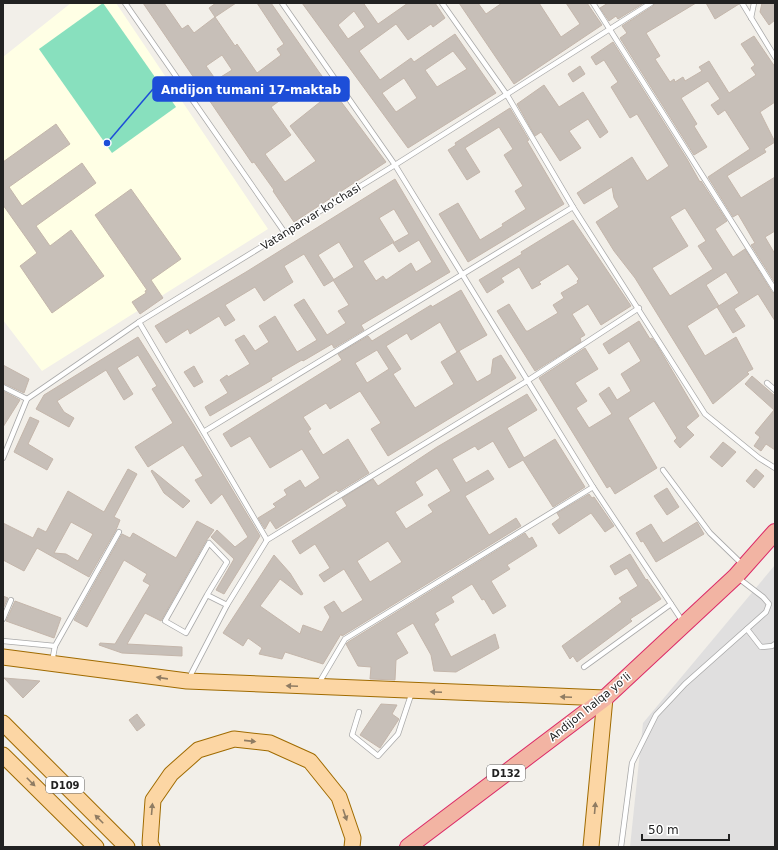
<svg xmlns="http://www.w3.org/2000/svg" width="778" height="850" viewBox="0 0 778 850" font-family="'DejaVu Sans',sans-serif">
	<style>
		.residential { fill: #e0dfdf }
		.education { fill: #ffffe5 }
		.pitch { fill: #88e0be }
		.building { fill: #c7bfb8; stroke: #c4b6ab; fill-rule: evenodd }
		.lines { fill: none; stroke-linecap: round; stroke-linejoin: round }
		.service-casing { stroke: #a9a9a9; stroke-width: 6 }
		.primary-casing { stroke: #a06b00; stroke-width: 17 }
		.trunk-casing { stroke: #dc2a67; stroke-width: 18 }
		.service { stroke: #fff; stroke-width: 4.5 }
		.primary { stroke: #fcd6a4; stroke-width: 15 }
		.trunk { stroke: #f2b4a3; stroke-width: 16 }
		.oneway { fill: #8f7c63 }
		.labels { text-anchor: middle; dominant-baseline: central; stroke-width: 3; stroke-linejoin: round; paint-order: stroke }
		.shield { fill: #fff; stroke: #646464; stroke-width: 1 }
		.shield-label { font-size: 10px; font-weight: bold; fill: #222 }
		.street-label { font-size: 11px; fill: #222; stroke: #fff }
		.leader { fill: none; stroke: #1d4ed8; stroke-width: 1.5 }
		.callout-dot { fill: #1d4ed8; stroke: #fff; stroke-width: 1.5 }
		.callout { fill: #1d4ed8; stroke: #1d4ed8; stroke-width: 1.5 }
		.callout-label { font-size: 12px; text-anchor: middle; font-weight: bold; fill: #fff }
	</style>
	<rect width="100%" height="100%" fill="#f2efe9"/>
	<path class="residential" d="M775,565V847H630L643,723Z"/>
	<path class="education" d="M71,3H116L268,229L42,371L3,320V57Z"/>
	<path class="pitch" d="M103,3L176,107L112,153L39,49Z"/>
	<g class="building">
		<path d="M143,3H164L182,29L188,25L194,33L215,17L235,46L237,44L257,73L281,55L277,49L284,44L257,3H271L319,72L386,162L294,222L273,191L274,190L254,162L252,163ZM222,55L232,70L216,80L206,66ZM310,78L325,98L290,126L316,161L285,182L265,154L291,135L271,107Z"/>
		<path d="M216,3H236L215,17L209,8Z"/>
		<path d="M302,3H366L364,4L378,24L408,3H435L445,18L433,27L431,24L408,40L396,24L359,51L380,80L411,58L414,62L455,34L496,93L408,148ZM354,11L365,27L348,39L338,25ZM453,51L467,69L437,87L425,70ZM404,78L417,98L396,112L382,93Z"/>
		<path d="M459,3H478L486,14L502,3H539L561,37L580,24L566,3H587L602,25L514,84Z"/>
		<path d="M608,3H644L618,19L616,16L609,21L600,8Z"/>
		<path d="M655,3H696L646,33L660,56L655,59L670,82L674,79L675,82L683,77L685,81L702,71L699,67L709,61L729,93L756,75L751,68L755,65L741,44L754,36L775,67V102L760,112L775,142L764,149L766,152L727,176L741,198L775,177V231L765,237L775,254V283L751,245L755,243L738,214L733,217L708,177L750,149L725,110L718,115L711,105L720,99L708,81L681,98L697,124L694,126L707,147L694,155L620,38L627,33L622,26L653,6Z"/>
		<path d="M706,3H738L739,4L715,19Z"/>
		<path d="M762,3H775V20L769,25L760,12Z"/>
		<path d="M613,42L687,159L700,182L701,181L727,221L715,229L733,257L745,249L772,292L775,294V321L758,294L734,309L745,326L733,333L717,307L687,326L705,356L736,337L753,369L747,372L749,374L713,404L635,278L614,251L596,222L619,207L614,198L612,187L584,204L577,193L632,157L647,181L669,166L637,114L630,118L611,87L618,82L604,60L596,65L591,57ZM685,208L706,241L698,246L713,269L670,296L652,268L688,246L670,217ZM726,272L739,293L717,307L719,306L706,285Z"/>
		<path d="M580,66L585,74L573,82L568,74Z"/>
		<path d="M544,85L559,107L583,92L608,132L600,138L588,119L569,131L581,148L560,161L541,132L535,136L517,104Z"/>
		<path d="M510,108L529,140L527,141L564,204L468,262L439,214L458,203L480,240L503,226L502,224L526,209L515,191L523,186L504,155L513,149L499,127L465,148L480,172L467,180L448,150L456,145L455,143Z"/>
		<path d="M56,124L70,144L9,187L22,206L82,163L96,183L36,226L50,246L71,230L104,276L52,313L20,266L37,253L3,205V162Z"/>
		<path d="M395,179L450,272L361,325L364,330L334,348L332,344L303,361L302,360L271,378L272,380L210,416L205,407L228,393L220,380L227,375L228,377L250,364L235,340L244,335L255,351L269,342L259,326L275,316L297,352L317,340L294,305L304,299L327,335L346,323L338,311L349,305L333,280L354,267L339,242L318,255L334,280L324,286L304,254L284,266L293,282L271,296L264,301L255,287L225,305L235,320L225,326L219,316L190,334L188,329L166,343L155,326L246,272ZM394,209L409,234L393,243L399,252L419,240L432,262L416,272L411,263L386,280L383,276L376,281L363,261L394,242L379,218Z"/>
		<path d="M131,189L181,259L151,280L163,298L140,314L132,302L146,293L145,291L147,290L95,215Z"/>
		<path d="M573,220L631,306L601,325L588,304L572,314L585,335L580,338L581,342L535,371L497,311L509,304L526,331H528L558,313L553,305L564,298L561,293L578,283L577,281L579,279L568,264L539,282L541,284L532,289L519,267L501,278L504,282L487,293L479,280L522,254L521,252Z"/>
		<path d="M461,290L487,335L457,352L440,322L411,340L407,333L386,346L401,369L393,374L415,408L454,384L441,362L459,351L477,382L491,374L493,359L501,355L516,378L388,456L371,429L381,423L360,391L330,409L326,403L303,417L311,429L308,431L323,455L348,439L369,473L338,492L337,490L276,529L270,520L265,529L258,518L276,507L273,504L287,495L284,490L300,480L305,488L320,478L302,449L270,468L250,436L231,447L223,434L342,360L338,354L368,336L372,341L431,305L432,307ZM377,350L389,369L367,383L355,363Z"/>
		<path d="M639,321L650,339L652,338L657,345L699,416L686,427L694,435L680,448L674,441L677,438L654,401L628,418L657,468L615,494L610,486L607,488L539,378L585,348L598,369L575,383L587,401L576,408L589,428L612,414L599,394L609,387L617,400L631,391L621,374L641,361L629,341L609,354L603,344Z"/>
		<path d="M138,337L193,424L260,536L224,594L216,590L234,559L211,537L217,530L235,547L248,537L222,494L211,504L195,480L203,476L183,445L148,467L135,447L173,423L152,389L157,386L138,355L117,368L133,394L124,400L106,370L57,401L64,412L74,418L69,427L36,409L44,395Z"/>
		<path d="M3,365L29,379L24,393L3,383Z"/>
		<path d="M194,366L203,382L194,387L184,372Z"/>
		<path d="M752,376L775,396V450L766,444L761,451L754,446L760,437L755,433L774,410L745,384Z"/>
		<path d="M3,391L20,400L3,427Z"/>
		<path d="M527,394L537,410L507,428L524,458L555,439L585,487L553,507L523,460L509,468L493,441L478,450L475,446L452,459L466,483L488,470L494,479L465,496L489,535L516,518L521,526L342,636L341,634L323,664L285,652L282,659L259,654L262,648L248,638L243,646L223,633L274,555L290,573L303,594L301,595L280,579L260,606L300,634L303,625L322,632L330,617L324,607L334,601L342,613L363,600L344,569L324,582L319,575L330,568L315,544L300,554L292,541L347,506L342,498L373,479L378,486L437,447ZM437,468L451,491L428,505L433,512L406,529L395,512L423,495L415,482ZM388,541L402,562L370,582L357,561Z"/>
		<path d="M30,417L39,421L28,444L53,459L47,470L14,452Z"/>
		<path d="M723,442L736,452L722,467L710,457Z"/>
		<path d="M128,469L137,474L114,517L120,520L116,530L89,577L37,548L24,571L3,560V523L33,538L38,528L46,532L68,491L104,512ZM71,522L93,534L78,561L66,554L54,553Z"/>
		<path d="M756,469L764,476L754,488L746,481Z"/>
		<path d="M152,470L190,501L183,508L164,493L151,471Z"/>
		<path d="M667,488L679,507L667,515L654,496Z"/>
		<path d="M589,494L592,498L594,497L614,526L605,532L591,513L559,534L552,524L560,518L557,513Z"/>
		<path d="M197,521L214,530L206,541L161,621L145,613L127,644L182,647V656L122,653L99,645L100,643L115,644L150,585L143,581L147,574L124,560L87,627L74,620L122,534L130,538L133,533L176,558Z"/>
		<path d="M697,522L704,534L656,562L643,541L641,542L636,533L651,524L663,543Z"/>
		<path d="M525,533L529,539L532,537L537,546L507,565L510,569L491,581L506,606L493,614L484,599L482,600L472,584L451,597L454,602L435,613L439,620L434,624L451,657L495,634L499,648L456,672L434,671L431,655L413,623L396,633L408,653L396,660L395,680L370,679L371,667L358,666L346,644L348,642Z"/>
		<path d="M630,554L646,580L647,579L661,599L630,619L632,621L577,662L573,656L570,659L562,646L622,602L619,598L638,586L627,568L615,575L610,566Z"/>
		<path d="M3,596L8,598L3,609Z"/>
		<path d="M15,601L61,618L54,638L6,621Z"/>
		<path d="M4,678L29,680L40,681L23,698Z"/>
		<path d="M381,704L397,705L392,714L399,719L380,748L360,735Z"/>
		<path d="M137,714L145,725L137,731L129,720Z"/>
	</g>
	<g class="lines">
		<g class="service-casing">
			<g id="service">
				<path d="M125,3L285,233"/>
				<path d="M282,3L395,165L593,487L683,622"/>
				<path d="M442,3L507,95L573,207L705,414L759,458L775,468"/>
				<path d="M593,3L775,290"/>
				<path d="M742,3L775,57"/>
				<path d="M751,18L754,3"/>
				<path d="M139,322L267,540"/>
				<path d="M767,383L775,390"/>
				<path d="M3,387L27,399"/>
				<path d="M205,431L573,207"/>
				<path d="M3,458L27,399L139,322L395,165L651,3"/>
				<path d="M663,470L710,533L742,564"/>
				<path d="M207,595L227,562L209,543L165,621L186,633L207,595L227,605"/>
				<path d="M3,619L11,600"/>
				<path d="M747,629L761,647L772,646L775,644"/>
				<path d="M3,641L55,646"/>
				<path d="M52,662L55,646L119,532"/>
				<path d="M584,667L671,604"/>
				<path d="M189,678L227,605L267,540L527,381L639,308"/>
				<path d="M319,683L345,639L593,487"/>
				<path d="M359,712L352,735L378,756L398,734L412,692"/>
				<path d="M621,847L632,763L656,715L685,684L766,612L769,604L763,597L737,577"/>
			</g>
		</g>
		<g class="primary-casing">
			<g id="primary">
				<path d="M3,657L187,681L605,698L591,847"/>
				<path d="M3,723L127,847"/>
				<path d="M3,755L96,847"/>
				<path d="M152,847L150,843L153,800L171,774L198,750L234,739L270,743L310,761L339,797L353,838L352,847"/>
			</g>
		</g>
		<g class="trunk-casing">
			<path id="trunk" d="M408,847L605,698L736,576L775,532"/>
		</g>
		<use href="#service" class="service"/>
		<use href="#primary" class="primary"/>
		<use href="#trunk" class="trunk"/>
	</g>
	<defs><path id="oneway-solid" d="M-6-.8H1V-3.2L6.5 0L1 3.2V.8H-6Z"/></defs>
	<g class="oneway">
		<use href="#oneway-solid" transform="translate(162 678) rotate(-172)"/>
		<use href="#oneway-solid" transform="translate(292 686) rotate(-177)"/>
		<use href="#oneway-solid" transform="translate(436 692) rotate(-178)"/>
		<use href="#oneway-solid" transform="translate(566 697) rotate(-178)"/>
		<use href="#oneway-solid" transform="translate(250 741) rotate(6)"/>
		<use href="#oneway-solid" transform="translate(31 782) rotate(45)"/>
		<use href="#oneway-solid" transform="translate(595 808) rotate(-85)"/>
		<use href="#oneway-solid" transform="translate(152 809) rotate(-85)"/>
		<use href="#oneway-solid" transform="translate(345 815) rotate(71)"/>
		<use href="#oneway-solid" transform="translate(99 819) rotate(-135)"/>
	</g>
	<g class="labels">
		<g class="shield">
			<rect x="487" y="765" width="38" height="16" rx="3"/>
			<rect x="46" y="777" width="38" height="16" rx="3"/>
		</g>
		<g class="shield-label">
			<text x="506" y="773">D132</text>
			<text x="65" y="785">D109</text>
		</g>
		<g class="street-label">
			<text transform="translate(311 217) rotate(-32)">Vatanparvar ko'chasi</text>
			<text transform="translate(590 707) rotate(-39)">Andijon halqa yo‘li</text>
		</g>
	</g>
	<path class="leader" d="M107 143L153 89"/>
	<circle class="callout-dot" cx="107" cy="143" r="4"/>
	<rect class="callout" x="153" y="77" width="196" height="24" rx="4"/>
	<g class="callout-label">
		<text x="251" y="94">Andijon tumani 17-maktab</text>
	</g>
	<rect width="778" height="850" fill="none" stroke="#222222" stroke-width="8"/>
	<path d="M642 834v6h87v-6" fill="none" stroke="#222222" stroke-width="2"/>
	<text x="648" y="834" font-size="12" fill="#222222" stroke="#ffffff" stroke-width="3" paint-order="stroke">50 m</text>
</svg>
